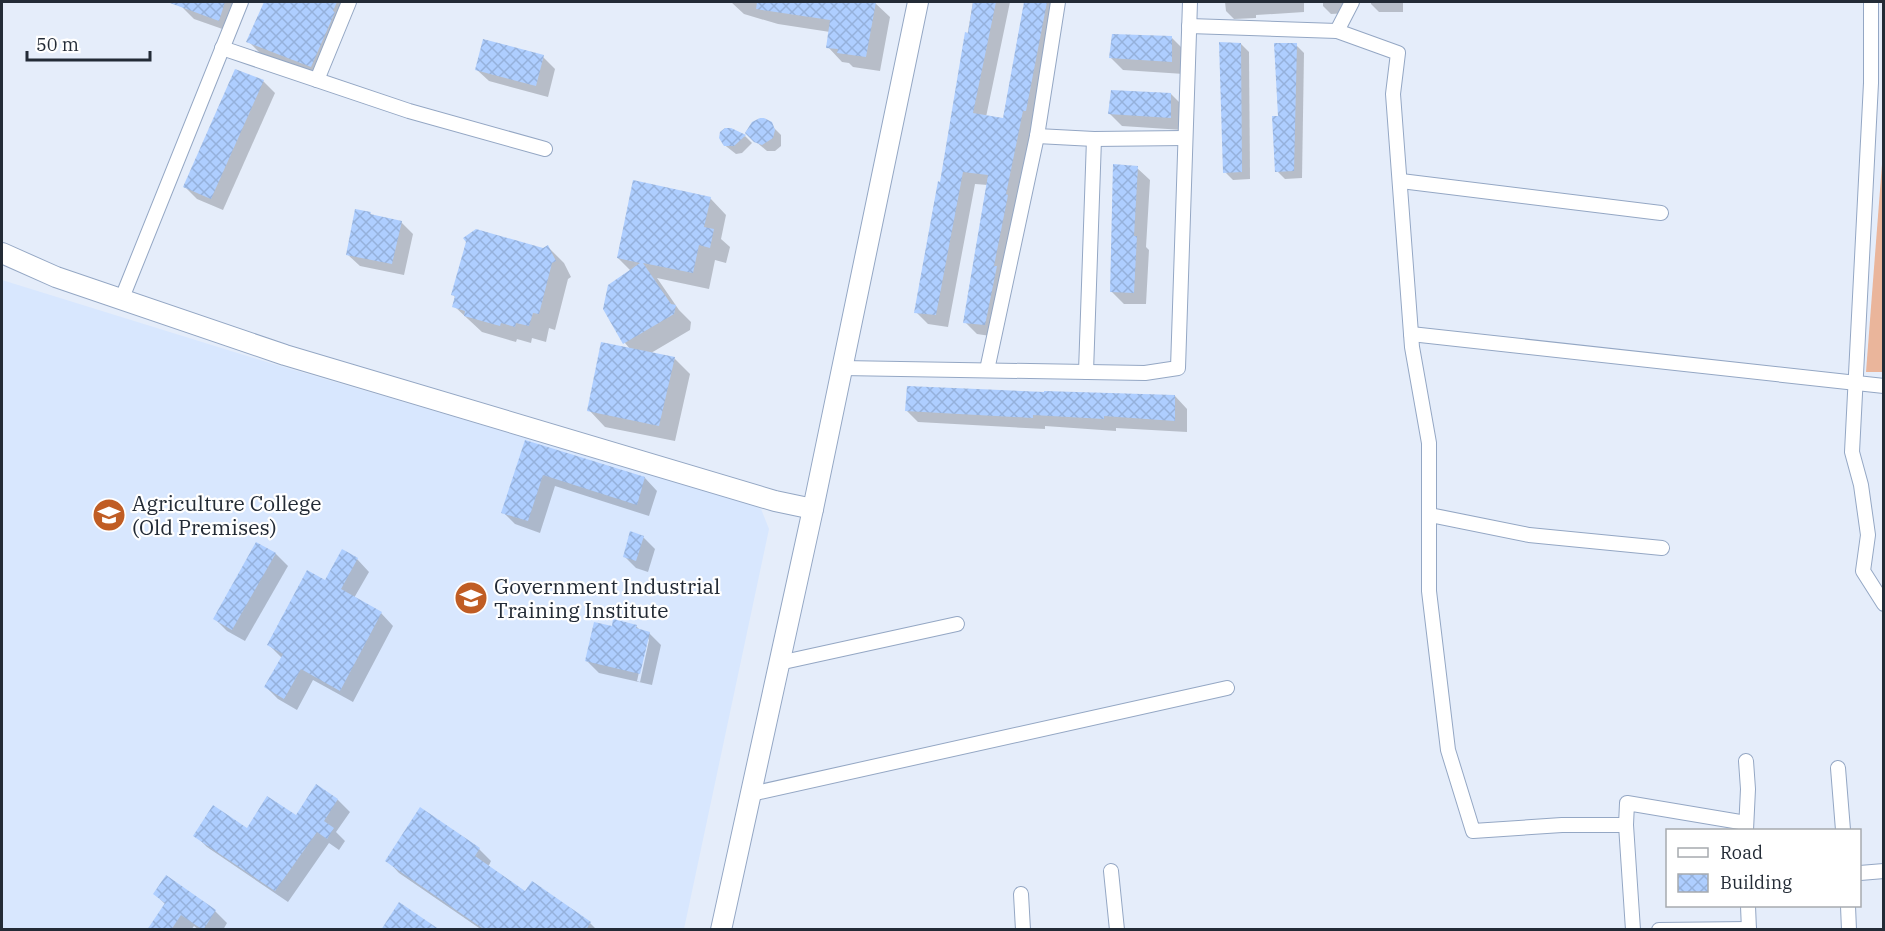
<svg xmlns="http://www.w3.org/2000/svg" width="1885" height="931" viewBox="0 0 1885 931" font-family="'IBM Plex Serif',serif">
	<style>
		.built { fill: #d8e7fe }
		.green { fill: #eab59b }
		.shadow { fill: #0003; fill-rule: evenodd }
		.building { fill: url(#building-cross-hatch) }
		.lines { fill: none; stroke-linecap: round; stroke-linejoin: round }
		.street-casing { stroke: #94a7c4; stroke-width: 16 }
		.secondary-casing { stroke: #94a7c4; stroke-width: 22 }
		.street { stroke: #fff; stroke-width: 14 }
		.secondary { stroke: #fff; stroke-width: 20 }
		.labels { text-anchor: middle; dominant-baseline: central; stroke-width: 4.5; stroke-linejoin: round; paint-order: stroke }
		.poi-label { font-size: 21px; fill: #232b36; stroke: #fff; text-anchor: start }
	</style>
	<defs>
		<pattern id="building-cross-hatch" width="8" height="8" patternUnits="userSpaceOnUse" patternTransform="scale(1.5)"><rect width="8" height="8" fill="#aeceff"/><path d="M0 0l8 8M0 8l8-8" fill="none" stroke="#95b1db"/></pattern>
	</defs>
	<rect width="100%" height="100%" fill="#e5edfa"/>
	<path class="built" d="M2,280L270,363L751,504L761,509L769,529L684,929H2Z"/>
	<path class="green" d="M1883,151V372H1866Z"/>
	<g class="shadow">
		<path d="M184,2H241L231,32L194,19L182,7Z"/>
		<path d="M265,2H354L324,78L260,53L248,41Z"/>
		<path d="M731,2L875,3L890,17L880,71L853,67L849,63L842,62L828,47L830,32L778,24L744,14Z"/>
		<path d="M973,2H1010L986,117L1004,120L1026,2H1062L997,337L977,334L965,322L988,185L975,184L948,327L928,324L916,312L942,183Z"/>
		<path d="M1225,2H1304V12L1256,15V18L1234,19L1226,11Z"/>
		<path d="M1323,2H1353L1348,13L1331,14L1323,6Z"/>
		<path d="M1371,2H1403V12H1379L1371,4Z"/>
		<path d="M1172,38L1184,50V74L1123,70L1111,58Z"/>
		<path d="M1241,44L1249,52L1250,179L1233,180L1225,172Z"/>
		<path d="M1296,45L1304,53L1302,178L1285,179L1277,171L1280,118Z"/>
		<path d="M543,57L555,69L548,97L489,81L476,69Z"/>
		<path d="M263,81L275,93L223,210L197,199L185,187Z"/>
		<path d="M1171,94L1183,106V130L1122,126L1110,114Z"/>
		<path d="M773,127L781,135V146L775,151H767L755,141Z"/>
		<path d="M745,136L752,143L742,153L736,154L722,143Z"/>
		<path d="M1137,168L1150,180L1146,247L1149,250L1146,304H1124L1112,292Z"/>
		<path d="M710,198L726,215L721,239L730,247L726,263L715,260L709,289L657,278L679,310L691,322L690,330L651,353L674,358L690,374L675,441L605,427L589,410L631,350L625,343L604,309L631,271L618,258Z"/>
		<path d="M370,213L373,216L401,222L413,234L404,275L360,266L347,254Z"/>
		<path d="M548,247L564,263L571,277L568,279L555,330L549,328L546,342L532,338L531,343L517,339L516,342L482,332L454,306L456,298L453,295Z"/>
		<path d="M1175,396L1187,409V432L1116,428V431L1045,426V429L918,422L906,410Z"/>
		<path d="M526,442L645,478L657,491L649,516L555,486L540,533L515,524L503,512Z"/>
		<path d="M643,537L655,549L648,572L636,568L624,556Z"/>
		<path d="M257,544L276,554L288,566L245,641L227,631L215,619Z"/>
		<path d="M357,559L369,572L354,598L381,613L393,626L353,702L313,680L297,710L278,699L266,687L282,658L269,645Z"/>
		<path d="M636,626L641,631L649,633L661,645L652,685L599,673L587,661L613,628ZM647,637L649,640L640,682L637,681Z"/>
		<path d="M316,786L338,800L350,812L336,832L345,841L339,850L329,843L288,902L207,847L195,835L247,830L296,817Z"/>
		<path d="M479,849L491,861L488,867L526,893L590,923L597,930H482L399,873L387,860Z"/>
		<path d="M166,877L215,911L227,923L223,930H199L194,926L191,930H149L166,905L155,894Z"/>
	</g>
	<g class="building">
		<path d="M170,2H225L219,21L170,3Z"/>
		<path d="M264,2H337L333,11L335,12L311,67L246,42Z"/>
		<path d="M757,2H876L866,57L837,53L838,49L826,48L830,20L756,9Z"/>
		<path d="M973,2H996L973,113L1003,118L1024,2H1047L1026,111H1023L1006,194L1008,195L994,266H997L985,325L963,323L988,175L963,172L936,315L914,313L938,181L940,182L965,32L968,33Z"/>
		<path d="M1112,34L1172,36V62L1109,58Z"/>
		<path d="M483,39L544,55L536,86L475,70Z"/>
		<path d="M1219,42L1241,43L1242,172L1223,173Z"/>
		<path d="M1274,43H1297L1294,171L1275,172L1272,116H1278Z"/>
		<path d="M235,69L264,80L211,199L183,187Z"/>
		<path d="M1111,90L1171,93V118L1108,114Z"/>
		<path d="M760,118H764L772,122L775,130L773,138L762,145L754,142L745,133L752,122Z"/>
		<path d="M725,128H731L746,135L734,146H724L719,138L720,132Z"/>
		<path d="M1113,164L1138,166L1134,236H1137L1134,293L1110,292Z"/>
		<path d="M633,180L711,197L704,227L714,229L710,248L699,245L693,273L643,263L671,304L676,305L674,314L623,344L603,309L608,285L640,263L617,258Z"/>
		<path d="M355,209L371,212L370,214L402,221L392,264L346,255Z"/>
		<path d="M476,229L543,248L548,245L556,261L552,263L539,314L533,313L529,326L516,323L515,327L501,323L500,326L464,316L465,311L452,307L455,296L451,295L466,242L463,238Z"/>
		<path d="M601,342L675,357L659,426L587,411Z"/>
		<path d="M907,386L1044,392V391L1175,395V421L1104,416V419L1033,415V418L905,411Z"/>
		<path d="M525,440L645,477L637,505L543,475L528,521L501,513Z"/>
		<path d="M630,531L644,536L636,561L623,557Z"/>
		<path d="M256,542L276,553L232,630L213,619Z"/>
		<path d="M342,549L358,558L341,589L382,612L340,691L301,669L284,699L264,687L283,654L267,645L307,570L325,580Z"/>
		<path d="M613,619L637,625L636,628L650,632L640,674L585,661L594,622L612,626Z"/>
		<path d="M316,784L338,799L324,821L334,828L327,839L317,832L275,891L193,836L213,805L247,828L267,796L296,815Z"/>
		<path d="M420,807L480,848L475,856L525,891L532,881L591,922L586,930H485L385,861Z"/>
		<path d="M166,875L216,910L203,930L181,915L171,930H147L165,903L153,894Z"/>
		<path d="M399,902L440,930H381Z"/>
	</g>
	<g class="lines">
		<g class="street-casing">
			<g id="street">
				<path d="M1871,2V83L1852,452L1861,485L1868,535L1863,571L1884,604"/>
				<path d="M1189,26L1337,31L1398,53L1393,94L1412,347L1429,443V591L1448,750L1473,831L1562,825H1626"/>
				<path d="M1337,31L1352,2"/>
				<path d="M222,48L409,111L545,149"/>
				<path d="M317,80L349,2"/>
				<path d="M1037,136L1094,139L1185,138"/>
				<path d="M1401,181L1661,213"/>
				<path d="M122,298L241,2"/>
				<path d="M1411,334L1884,386"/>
				<path d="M842,368L1145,373L1178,368L1190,2"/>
				<path d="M987,370L1037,136L1058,2"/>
				<path d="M1086,372L1094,139"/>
				<path d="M1430,515L1529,535L1662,548"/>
				<path d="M779,663L957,624"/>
				<path d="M1838,768L1843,830"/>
				<path d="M751,794L1227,688"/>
				<path d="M1746,830L1748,789L1746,761"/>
				<path d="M1111,871L1117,930"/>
				<path d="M1860,873L1884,871"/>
				<path d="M1021,894L1023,930"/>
				<path d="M1748,906L1749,930"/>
				<path d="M1848,906L1849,930"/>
				<path d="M1633,930L1626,825L1627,803L1746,823"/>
				<path d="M1659,930L1749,929"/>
			</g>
		</g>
		<g class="secondary-casing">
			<g id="secondary">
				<path d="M2,253L56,277L285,355L775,501L813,509"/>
				<path d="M721,930L813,509L918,2"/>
			</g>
		</g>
		<use href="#street" class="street"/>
		<use href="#secondary" class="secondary"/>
	</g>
	<defs>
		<g id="university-disc" transform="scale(1.725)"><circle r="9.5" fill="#c05d24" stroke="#fff"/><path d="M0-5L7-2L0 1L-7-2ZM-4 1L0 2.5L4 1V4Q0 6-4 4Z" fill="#fff"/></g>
		<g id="school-disc" transform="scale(1.725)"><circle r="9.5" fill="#c05d24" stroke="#fff"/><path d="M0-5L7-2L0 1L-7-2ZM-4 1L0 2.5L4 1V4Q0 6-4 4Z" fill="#fff"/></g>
	</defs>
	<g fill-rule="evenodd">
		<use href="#university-disc" x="109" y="515"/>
		<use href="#school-disc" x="471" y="598"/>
	</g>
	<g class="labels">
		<g class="poi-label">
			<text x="132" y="503">Agriculture College<tspan x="132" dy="24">(Old Premises)</tspan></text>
			<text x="494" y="586">Government Industrial<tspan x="494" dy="24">Training Institute</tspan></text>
		</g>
	</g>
	<rect width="1885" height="931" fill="none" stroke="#232b36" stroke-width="6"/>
	<rect x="1666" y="829" width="195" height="78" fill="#ffffff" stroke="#a7aaaf" stroke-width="1.5"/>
	<rect x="1678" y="848" width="30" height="9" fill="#ffffff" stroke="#a7aaaf" stroke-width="1.5"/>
	<text x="1720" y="859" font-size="18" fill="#232b36">Road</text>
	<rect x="1678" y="874" width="30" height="18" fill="url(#building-cross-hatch)" stroke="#a7aaaf" stroke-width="1.5"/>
	<text x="1720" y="889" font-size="18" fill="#232b36">Building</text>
	<path d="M27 51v9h123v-9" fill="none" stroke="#232b36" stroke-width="3"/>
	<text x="36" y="51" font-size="18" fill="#232b36" stroke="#ffffff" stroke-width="4.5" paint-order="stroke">50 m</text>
</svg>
